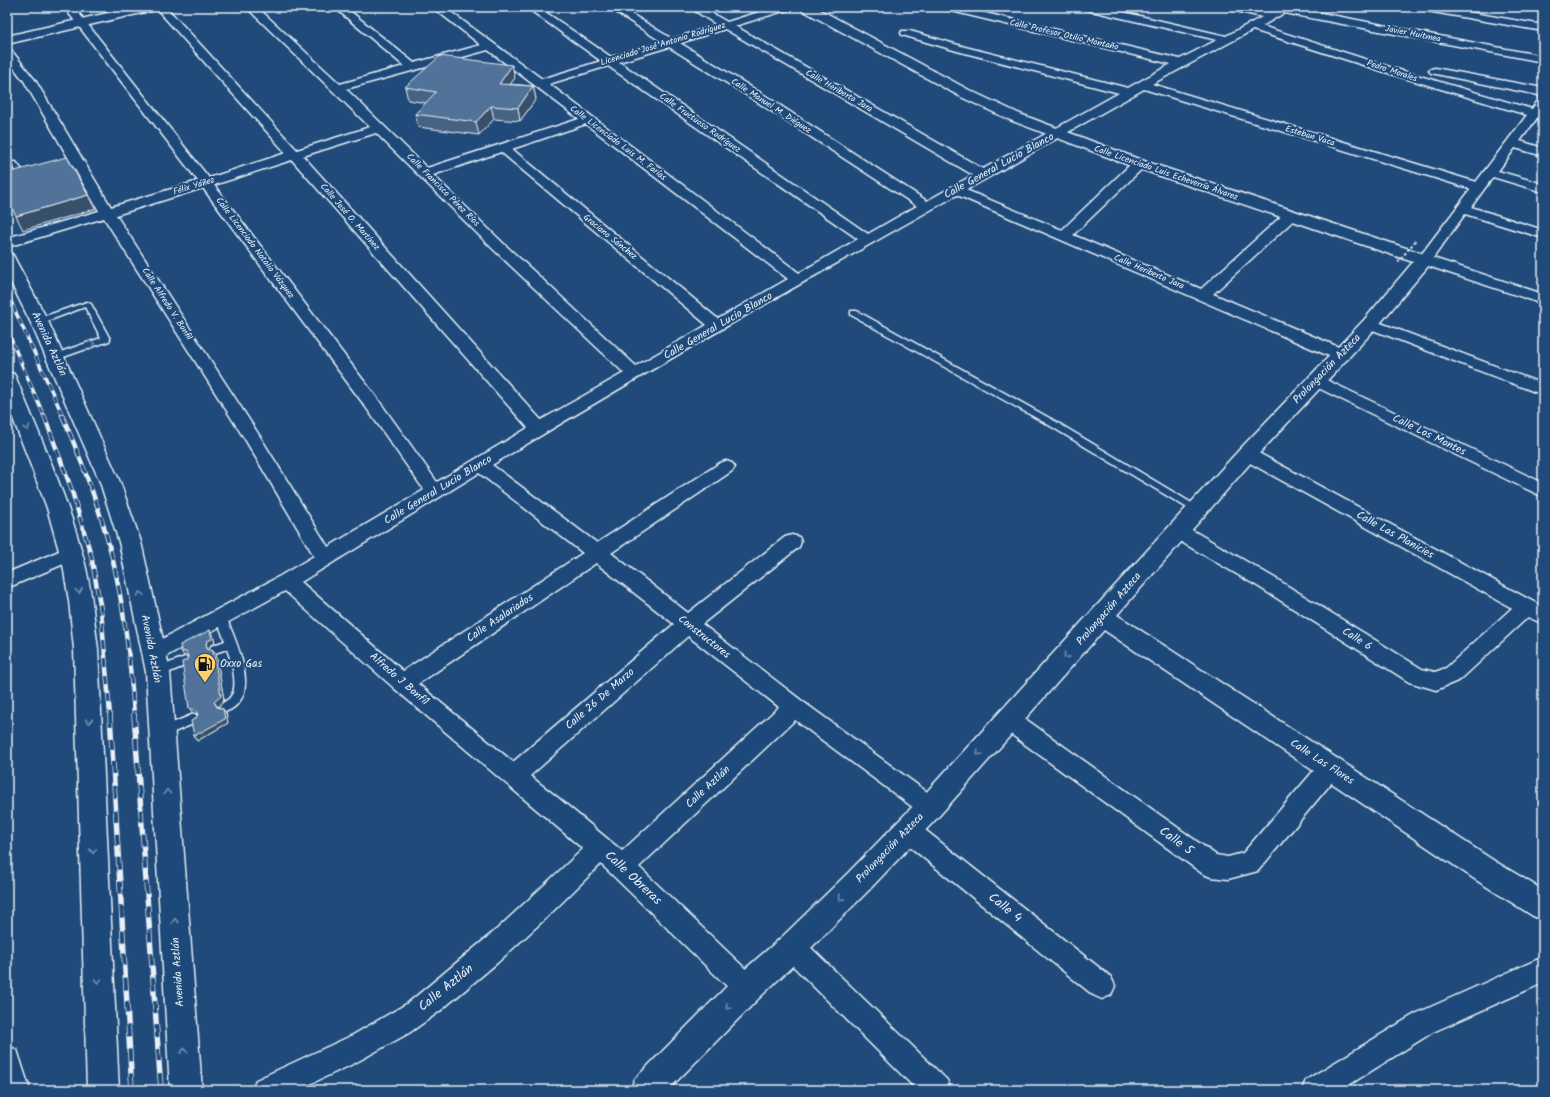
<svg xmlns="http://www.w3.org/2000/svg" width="1550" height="1097" viewBox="0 0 1550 1097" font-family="Kalam,sans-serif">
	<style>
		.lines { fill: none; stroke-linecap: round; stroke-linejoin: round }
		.lane-casing { stroke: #e8f1f8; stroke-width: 3 }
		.street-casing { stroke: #e8f1f8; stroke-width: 3 }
		.secondary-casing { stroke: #e8f1f8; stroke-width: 3 }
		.lane { fill: #1f4a7a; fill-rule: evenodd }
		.street { fill: #1f4a7a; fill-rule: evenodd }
		.secondary { fill: #1f4a7a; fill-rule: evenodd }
		.rail-far2-casing { stroke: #e8f1f8; stroke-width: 3.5 }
		.rail-far1-casing { stroke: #e8f1f8; stroke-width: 4.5 }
		.rail-casing { stroke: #e8f1f8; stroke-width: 5.5 }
		.rail-far2 { stroke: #1f4a7a; stroke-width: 2.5; stroke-dasharray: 7; stroke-linecap: butt }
		.rail-far1 { stroke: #1f4a7a; stroke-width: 3; stroke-dasharray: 9; stroke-linecap: butt }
		.rail { stroke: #1f4a7a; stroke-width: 4; stroke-dasharray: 12; stroke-linecap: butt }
		.path-bridge { stroke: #e8f1f8; stroke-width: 2; stroke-dasharray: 2.5 2.5; stroke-linecap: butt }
		.wall { fill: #466384; stroke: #e8f1f8 }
		.shaded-wall { fill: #39506b; stroke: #e8f1f8 }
		.building { fill: #517399; stroke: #e8f1f8 }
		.oneway { stroke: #6f8dac }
		.labels { text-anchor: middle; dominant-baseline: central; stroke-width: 4; stroke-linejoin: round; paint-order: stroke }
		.far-street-label { font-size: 9px; fill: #e8f1f8; stroke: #1f4a7a }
		.street-label { font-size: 11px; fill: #e8f1f8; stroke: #1f4a7a }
		.poi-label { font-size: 11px; fill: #e8f1f8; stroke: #1f4a7a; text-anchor: start }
		.near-street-label { font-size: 13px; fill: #e8f1f8; stroke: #1f4a7a }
	</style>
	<rect width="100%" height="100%" fill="#1f4a7a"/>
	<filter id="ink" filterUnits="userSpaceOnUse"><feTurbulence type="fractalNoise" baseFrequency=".025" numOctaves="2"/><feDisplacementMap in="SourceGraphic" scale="8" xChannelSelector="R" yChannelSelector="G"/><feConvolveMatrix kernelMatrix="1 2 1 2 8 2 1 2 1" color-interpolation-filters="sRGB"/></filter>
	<g filter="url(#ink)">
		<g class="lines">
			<g class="lane-casing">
				<g id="lane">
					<path d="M12,162H16L22,170L18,174L7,178V174L15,170L11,163Z"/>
					<path d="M87,302L91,304L110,339L109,341L58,359H52L51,357L52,355L101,338L85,307L42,323H36L35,321L36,319Z"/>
					<path d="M851,311H857L1053,420L1200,508L1202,510L1197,513L1194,512L1047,424L851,315Z"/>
					<path d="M221,613L225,614L226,617C236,642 264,698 225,712L221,710L219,707C222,702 228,701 231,696C239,686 231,660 227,649L215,653L211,652L210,649L211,646L225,641L216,617L217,614Z"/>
					<path d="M185,657L189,658L190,661L189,664L158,677L154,675L152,672L154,669Z"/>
					<path d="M194,714L198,716L200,719L198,722L162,737L158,735L156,732L158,729Z"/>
				</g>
			</g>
			<g class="street-casing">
				<g id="street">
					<path d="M64,7H74L209,178L286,153L155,7H166L297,150L370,127L246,7H257L340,84L404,66L334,7H345L414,63L481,45L432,7H444L542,79L601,61L526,7H538L611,57L662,42L608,7H620L672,39L717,25L689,7H701L727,22L775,7H791L790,9L735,26L983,169L1119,93L957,51L902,35L901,33L902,31H910L965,47L1128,88L1171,64L943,9L942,7H960L1180,59L1217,40L1087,10L1082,7H1101L1226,36L1262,17L1227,9L1226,7H1245L1270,12L1278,7H1290L1543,56V62L1284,13L1262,26L1396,69L1532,109L1539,99L1543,98L1542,112L1543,120L1537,118L1520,141L1543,148V156L1515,148L1498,171L1543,184V192L1493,177L1471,207L1543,230V238L1465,214L1433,258L1543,294V304L1419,263L1417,260L1471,189L1144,89L966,190L1062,230L1134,161H1144L1145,164L1144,167L1073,235L1201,289L1286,212L1291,211L1296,212L1298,215L1296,218L1213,294L1348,351L1350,355L1348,359L1342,360L1336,359L957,195C801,283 645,372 492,465L597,543L720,463L726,461L732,463L735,467L732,471L611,553L688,613L785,537L792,535L799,537L801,542L799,547L702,624L802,701L938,800L942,807L938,814L930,817L922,814L795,720L639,867L756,979L760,988L756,997L747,1001L738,997L601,864L546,918L497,963L440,1011L409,1033L353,1064L297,1090H252L256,1080L353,1035L408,1003L496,930L583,849L395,689L285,591L161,659L154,661L147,659L144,653L147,647L280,576L314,556L246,441L104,218L7,247V238L99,211L24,81L7,59V49L11,50L35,80L111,207L198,181ZM725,29L973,175L927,201L764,95L680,43ZM1253,30L1388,73L1527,115L1476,182L1152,84ZM669,47L756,101L917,206L868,234L619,62ZM488,50L579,119L427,168L346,89ZM608,66L858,239L799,273L549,84ZM586,124L788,279L718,319L512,149ZM376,133L493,249L624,373L541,420L303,156ZM501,152L707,325L636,366L503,243L433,175ZM292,160L528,428L437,482L377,398L214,185ZM203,188L365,406L424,490L328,547L259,435L116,215ZM479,473L583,553L403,671L301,582ZM596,563L674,624L513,762L418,684ZM688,636L779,707L622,851L557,797L530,776Z"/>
					<path d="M1416,7H1439L1543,25V31L1421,10Z"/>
					<path d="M1435,68L1543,88V96L1431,73L1429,71L1431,69Z"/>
					<path d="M1370,319L1543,384V395L1365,327L1362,324L1365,321Z"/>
					<path d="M1316,375L1543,483V497L1310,384L1308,380L1310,376Z"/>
					<path d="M1247,448L1253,450L1543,607V624L1528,617L1460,680L1436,690L1409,682L1259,587L1171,536L1169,531L1171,526L1178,524L1185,526L1273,577L1422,669L1435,672L1446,668L1512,608L1241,458L1238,454L1241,450Z"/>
					<path d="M71,546L78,548L81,553L78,558L7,588V573Z"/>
					<path d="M1009,711L1017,713L1216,855L1228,857L1243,853L1322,761L1330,758L1338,761L1341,768L1338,775L1258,871L1228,879L1211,877L1203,874L1001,727L998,720L1001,713Z"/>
					<path d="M907,819L915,822L1111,977L1115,986L1111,995L1102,999L1093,995L899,838L895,830L899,822Z"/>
					<path d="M792,934L801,938L947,1080L951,1090H917L783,956L779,947L783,938Z"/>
					<path d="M1543,957V983L1433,1032L1341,1090H1302L1306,1080L1415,1014Z"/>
					<path d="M7,1046L17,1050L30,1090H7Z"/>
				</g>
			</g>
			<g class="secondary-casing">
				<g id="secondary">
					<path d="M134,7H156L154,10L150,11L7,44V36Z"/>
					<path d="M800,7H815L971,91L1020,114L1144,161L1430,256L1432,260L1430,264L1376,328L1254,459L1117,615L1496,862L1543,890V920L1533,916L1476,880L1104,630L939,816L868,891L802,957L758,999L668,1090H630L635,1079L736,977L782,937L848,873L921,798L1240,449L1364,320L1413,262L1134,167L1010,120L961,97L802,10Z"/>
					<path d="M7,254L13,255L15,259L48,321L120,482L141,542L166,653L170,672L202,1090H170L146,672L119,542L100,482L30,321L7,275Z"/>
					<path d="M7,372L14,374L16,378C41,439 69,500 85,564C92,592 94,621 98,649L119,1090H87L74,649L69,601L63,565L47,508L7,403Z"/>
				</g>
			</g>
			<use href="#lane" class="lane"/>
			<use href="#street" class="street"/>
			<use href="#secondary" class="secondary"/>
			<g class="rail-far2-casing">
				<g id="rail-far2">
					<path d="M7,293L63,416"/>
					<path d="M7,330L44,416"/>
				</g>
			</g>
			<g class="rail-far1-casing">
				<g id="rail-far1">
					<path d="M44,415L71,488L91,555L101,610L110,715"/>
					<path d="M62,415C85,468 106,523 117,579C126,624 131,669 134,715"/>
				</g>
			</g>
			<g class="rail-casing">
				<g id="rail">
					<path d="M110,714L132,1090"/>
					<path d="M134,714L161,1090"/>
				</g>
			</g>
			<use href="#rail-far2" class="rail-far2"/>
			<use href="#rail-far1" class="rail-far1"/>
			<use href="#rail" class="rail"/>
			<path class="path-bridge" d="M1398,262L1416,240"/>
		</g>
		<g class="wall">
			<path d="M515,78L510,84L533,86L536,99L520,121L494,119L479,135L418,127L415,114L426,103L408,100L405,87Z"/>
			<path d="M210,630L213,635L215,643L210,646L209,649L213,650L216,654L224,700L218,707L223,709L226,713L228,723L197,741L194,736L196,718L198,714L193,713L189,708L187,660L188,656H184L181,651Z"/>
		</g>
		<g class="shaded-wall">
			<path d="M512,65L515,78L501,96L499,84Z"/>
			<path d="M533,86L536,99L520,121L518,108Z"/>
			<path d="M491,106L494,119L479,135L476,122Z"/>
			<path d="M88,195L95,209L23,230L16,216Z"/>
			<path d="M210,630L213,635L215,643L210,646L209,649L211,653L206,645Z"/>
			<path d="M213,650L216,654L224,700L218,707L214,702Z"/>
			<path d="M223,709L226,713L228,723L197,741L194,736Z"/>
		</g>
		<g class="building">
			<path d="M440,56L512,65L499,84L533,86L518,108L491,106L476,122L415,114L436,92L405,87Z"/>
			<path d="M67,157L88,195L16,216L7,198V173Z"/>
			<path d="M210,630L212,639L207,641L206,645L208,649L213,650L221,696L214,702L217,707L223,709L225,719L194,736L191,721L196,718L198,714L195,710L189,708L182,662L187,660L188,656L186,652L181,651L180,645Z"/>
		</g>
		<defs><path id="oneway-chevron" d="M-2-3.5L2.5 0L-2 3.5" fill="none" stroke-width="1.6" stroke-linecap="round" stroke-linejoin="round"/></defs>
		<g class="oneway">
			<use href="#oneway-chevron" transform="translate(92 344) rotate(-19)"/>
			<use href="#oneway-chevron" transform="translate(27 428) rotate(68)"/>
			<use href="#oneway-chevron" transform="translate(79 591) rotate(81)"/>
			<use href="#oneway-chevron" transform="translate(140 594) rotate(-103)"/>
			<use href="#oneway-chevron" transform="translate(1066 656) rotate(132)"/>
			<use href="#oneway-chevron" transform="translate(89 721) rotate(87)"/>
			<use href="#oneway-chevron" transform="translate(979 753) rotate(133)"/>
			<use href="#oneway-chevron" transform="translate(167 792) rotate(-94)"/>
			<use href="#oneway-chevron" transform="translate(93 851) rotate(88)"/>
			<use href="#oneway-chevron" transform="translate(841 898) rotate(135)"/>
			<use href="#oneway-chevron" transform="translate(175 921) rotate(-94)"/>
			<use href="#oneway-chevron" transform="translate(98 981) rotate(88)"/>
			<use href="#oneway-chevron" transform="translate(728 1007) rotate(135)"/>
			<use href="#oneway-chevron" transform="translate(184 1051) rotate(-94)"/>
		</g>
	</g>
	<defs>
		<g id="fuel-pin" transform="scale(1.15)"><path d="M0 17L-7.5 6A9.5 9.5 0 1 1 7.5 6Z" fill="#ffd166" stroke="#1f4a7a"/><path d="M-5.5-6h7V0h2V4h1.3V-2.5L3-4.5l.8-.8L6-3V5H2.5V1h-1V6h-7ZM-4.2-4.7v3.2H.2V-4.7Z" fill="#111"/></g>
	</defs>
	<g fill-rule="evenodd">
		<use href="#fuel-pin" x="205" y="664"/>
	</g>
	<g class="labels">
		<g class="far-street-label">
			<text transform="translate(1413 34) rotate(11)">Javier Huitmea</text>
			<text transform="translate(1064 35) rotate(13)">Calle Profesor Otilio Montaño</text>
			<text transform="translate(663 44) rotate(-17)">Licenciado José Antonio Rodríguez</text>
			<text transform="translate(1392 71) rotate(18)">Pedro Morales</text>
			<text transform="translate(839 91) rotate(30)">Calle Heriberto Jara</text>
			<text transform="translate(771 106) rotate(33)">Calle Manuel M. Diéguez</text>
			<text transform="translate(700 123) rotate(35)">Calle Fructuoso Rodríguez</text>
			<text transform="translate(1310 136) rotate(17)">Esteban Vaca</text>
			<text transform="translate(618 143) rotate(37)">Calle Licenciado Luis M. Farías</text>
			<text transform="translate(1166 173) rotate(19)">Calle Licenciado Luis Echeverría Álvarez</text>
			<text transform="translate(194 186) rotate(-17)">Félix Yáñez</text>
			<text transform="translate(443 190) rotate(45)">Calle Francisco Pérez Ríos</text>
			<text transform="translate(350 217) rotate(49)">Calle José O. Martínez</text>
			<text transform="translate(610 237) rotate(39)">Graciano Sánchez</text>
			<text transform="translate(255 248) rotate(53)">Calle Licenciado Natalio Vázquez</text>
			<text transform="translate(1149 272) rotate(23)">Calle Heriberto Jara</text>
			<text transform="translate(167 304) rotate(57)">Calle Alfredo V. Bonfil</text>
		</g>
		<g class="street-label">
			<text transform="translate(999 166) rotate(-29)">Calle General Lucio Blanco</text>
			<text transform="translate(718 326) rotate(-30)">Calle General Lucio Blanco</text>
			<text transform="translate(49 344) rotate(65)">Avenida Aztlán</text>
			<text transform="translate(1327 369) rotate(-46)">Prolongación Azteca</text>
			<text transform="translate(1429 435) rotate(26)">Calle Los Montes</text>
			<text transform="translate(438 490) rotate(-31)">Calle General Lucio Blanco</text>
			<text transform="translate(1395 535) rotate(29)">Calle Las Planicies</text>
			<text transform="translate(1109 609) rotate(-49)">Prolongación Azteca</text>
			<text transform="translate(500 618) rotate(-34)">Calle Asalariados</text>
			<text transform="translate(704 637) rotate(38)">Constructores</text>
			<text transform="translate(1357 639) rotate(32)">Calle 6</text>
			<text transform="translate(151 649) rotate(79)">Avenida Aztlán</text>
			<text transform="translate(399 679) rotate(41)">Alfredo J Bonfíl</text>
			<text transform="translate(600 699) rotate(-41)">Calle 26 De Marzo</text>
			<text transform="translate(1322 762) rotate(33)">Calle Las Flores</text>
			<text transform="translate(708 787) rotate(-43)">Calle Aztlán</text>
			<text transform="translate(890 848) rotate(-46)">Prolongación Azteca</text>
			<text transform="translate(178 972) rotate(-94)">Avenida Aztlán</text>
		</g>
		<g class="poi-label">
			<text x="220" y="664">Oxxo Gas</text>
		</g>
		<g class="near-street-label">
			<text transform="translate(1176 841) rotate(36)">Calle 5</text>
			<text transform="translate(633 878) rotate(43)">Calle Obreras</text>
			<text transform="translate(1005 908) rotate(39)">Calle 4</text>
			<text transform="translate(446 988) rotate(-39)">Calle Aztlán</text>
		</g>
	</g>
	<rect width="1550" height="1097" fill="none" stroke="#1f4a7a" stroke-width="24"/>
	<rect x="12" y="12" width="1526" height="1073" fill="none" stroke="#e8f1f8" stroke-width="1.5" filter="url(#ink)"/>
</svg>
